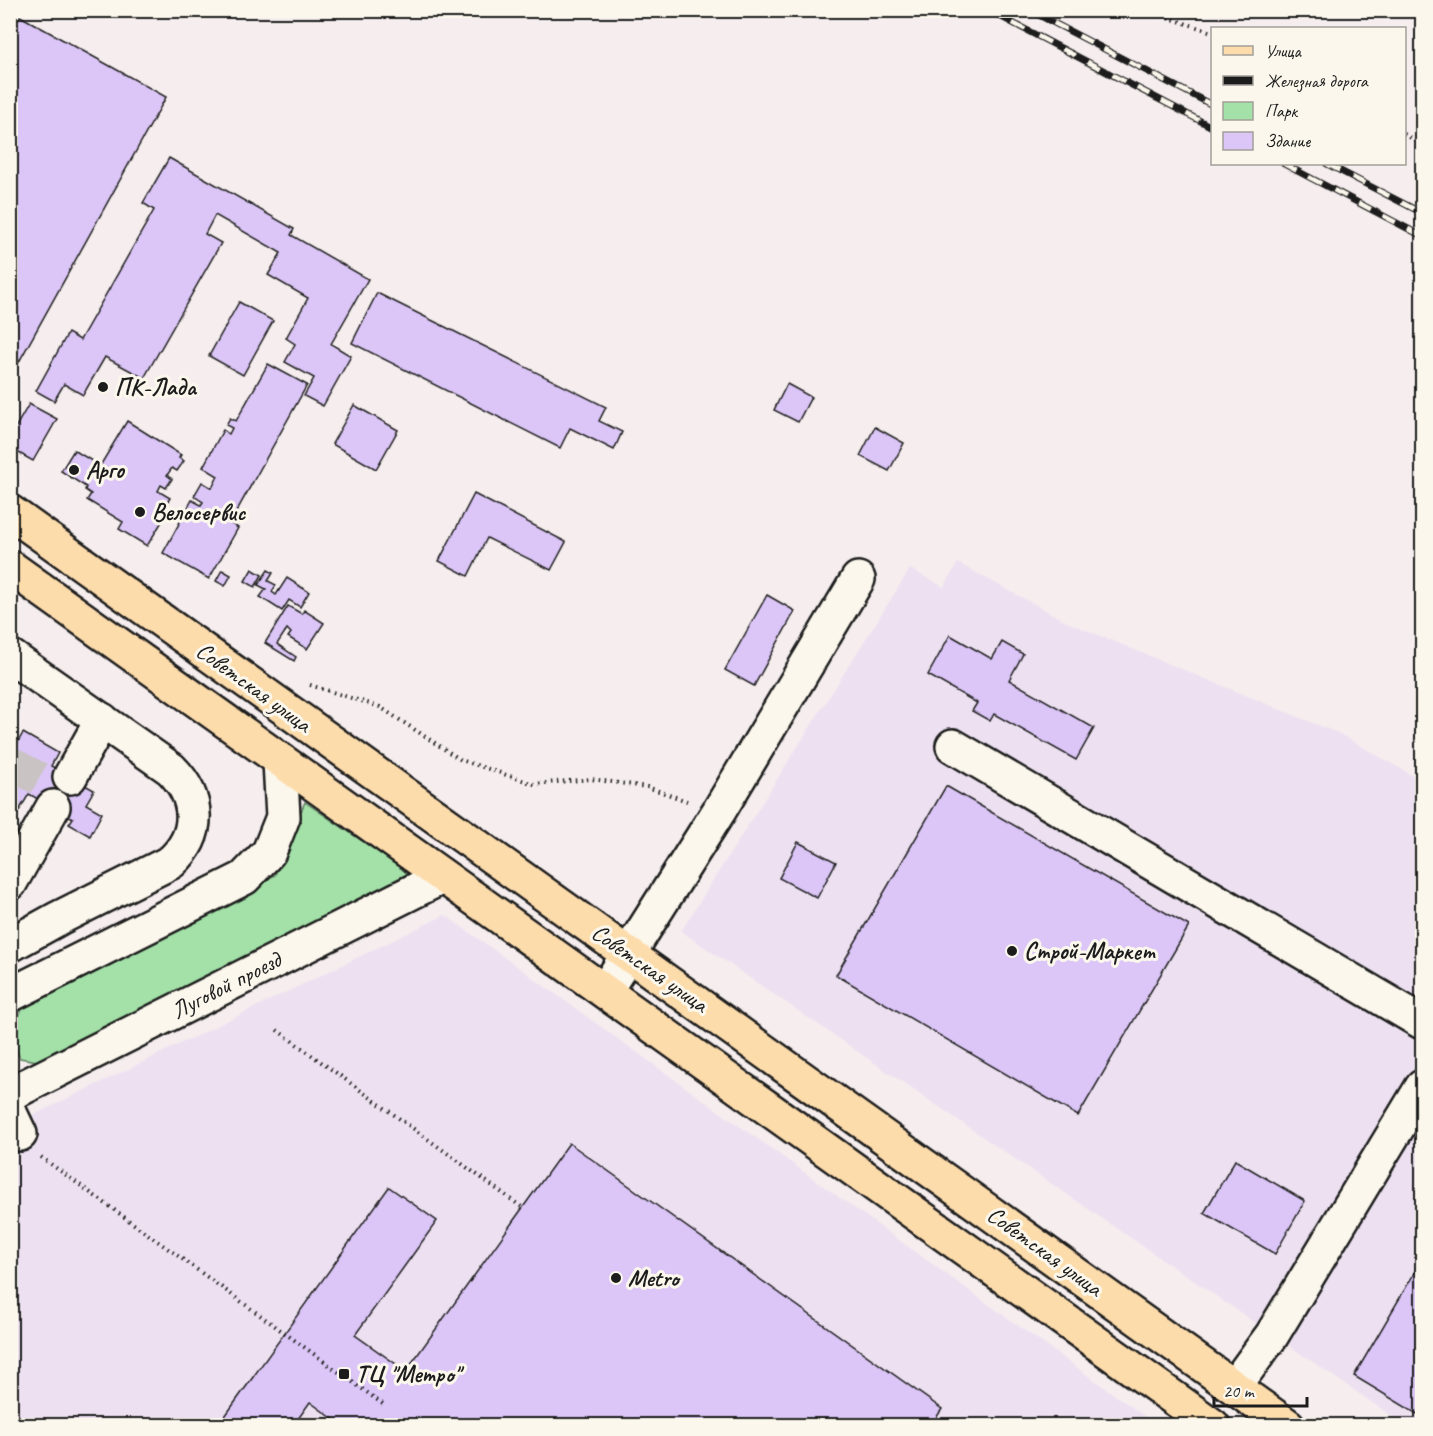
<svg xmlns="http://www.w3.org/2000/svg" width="1433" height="1436" viewBox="0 0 1433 1436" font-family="Caveat,sans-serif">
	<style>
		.built { fill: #ede1f1 }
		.green { fill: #a3e1a8; stroke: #607e62; stroke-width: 1.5 }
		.building { fill: #dbc6f7; stroke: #1c1c1c; stroke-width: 1.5 }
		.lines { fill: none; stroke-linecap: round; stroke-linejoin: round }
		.minor-tunnel { stroke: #cac3c4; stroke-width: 33; stroke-dasharray: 33 16; stroke-linecap: butt }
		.minor-casing { stroke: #1c1c1c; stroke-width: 38 }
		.major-casing { stroke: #1c1c1c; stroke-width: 38 }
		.path { stroke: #1c1c1c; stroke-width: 4; stroke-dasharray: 1.5 4.5; stroke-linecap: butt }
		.minor { stroke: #fbf7ec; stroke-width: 33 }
		.major { stroke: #fddcac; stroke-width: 33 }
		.rail-casing { stroke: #1c1c1c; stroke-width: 7 }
		.rail { stroke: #fbf7ec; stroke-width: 4.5; stroke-dasharray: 14; stroke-linecap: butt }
		.poi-dot { fill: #1c1c1c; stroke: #fbf7ec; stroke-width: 2 }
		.labels { text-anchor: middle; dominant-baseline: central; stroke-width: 6; stroke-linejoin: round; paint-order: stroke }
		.poi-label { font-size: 24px; font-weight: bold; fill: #1c1c1c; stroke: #fbf7ec; text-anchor: start }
		.street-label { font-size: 24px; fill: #1c1c1c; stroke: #fbf7ec }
	</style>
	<rect width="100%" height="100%" fill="#f5edee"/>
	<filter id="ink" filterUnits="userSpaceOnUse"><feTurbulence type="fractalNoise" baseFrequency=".0167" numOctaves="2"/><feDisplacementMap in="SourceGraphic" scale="12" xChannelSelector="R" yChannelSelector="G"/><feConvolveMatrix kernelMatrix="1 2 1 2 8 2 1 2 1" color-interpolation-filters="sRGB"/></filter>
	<g filter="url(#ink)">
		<g class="built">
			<path d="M958,563L1069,623L1340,734L1422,781V1425H1405L681,931L910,569L944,587Z"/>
			<path d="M445,915L1154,1423L1152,1426H11V1126Z"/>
		</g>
		<path class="green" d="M305,802L409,873L43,1062L20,1058C7,1033 10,1031 23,1008L275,875Z"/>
		<g class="building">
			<path d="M20,16L166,97L10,378V34Z"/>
			<path d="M169,158L294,229L291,235L368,279L331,344L351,356L323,406L304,396L314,378L285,362L295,344L286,338L308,298L268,275L281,253L215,215L205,234L221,243L144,378L105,357L83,395L64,384L54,401L36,391L68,333L80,340L154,210L143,203Z"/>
			<path d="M377,293L606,407L599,421L622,432L614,450L570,428L560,448L352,343Z"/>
			<path d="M239,302L273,321L243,375L209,356Z"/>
			<path d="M268,364L307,385L230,523L238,528L209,579L163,553L192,500L201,505L203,502L194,496L202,482L212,488L218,476L203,467L223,430L229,434L232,428L226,425L230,418L236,421Z"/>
			<path d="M787,384L811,397L798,422L774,410Z"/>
			<path d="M29,404L57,419L33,461L10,448V437Z"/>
			<path d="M354,405L398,430L376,469L332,444Z"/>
			<path d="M127,421L181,455L179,458L184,461L177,471L172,468L167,475L172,479L166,488L161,485L158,491L170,498L161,512L166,515L147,546L119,529L123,522L87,500L91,494L85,490L86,487L61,471L74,450L100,466Z"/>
			<path d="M875,427L904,443L889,471L860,456Z"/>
			<path d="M474,494L566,542L551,570L487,538L468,576L439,561Z"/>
			<path d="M252,569L262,575L255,587L245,581Z"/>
			<path d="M222,570L231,575L225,586L216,581Z"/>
			<path d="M268,570L273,573L268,581L276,585L272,592L276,595L287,578L309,592L300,607L289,600L282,611L260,597L266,589L258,585Z"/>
			<path d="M767,595L795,611L754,686L725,670Z"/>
			<path d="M288,606L302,614L304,610L324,623L307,649L288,637L291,633L287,629L277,644L296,657L294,661L265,643Z"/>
			<path d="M950,635L992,659L1002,642L1023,654L1009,680L1094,728L1076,760L994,714L990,721L972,711L977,703L928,675Z"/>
			<path d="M23,733L58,753L51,766L94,790L86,804L102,813L90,836L69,824L73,818L29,794L10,826V756Z"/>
			<path d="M946,786L1189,926L1078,1116L836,975Z"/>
			<path d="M798,842L836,862L817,898L779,878Z"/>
			<path d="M569,1143L942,1409L931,1426H343L310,1402L293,1426H218L389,1187L437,1221L355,1335L406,1371Z"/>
			<path d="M1235,1160L1305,1201L1275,1254L1204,1213Z"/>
			<path d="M1422,1260V1404L1417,1414L1354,1376Z"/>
		</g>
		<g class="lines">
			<path class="minor-tunnel" d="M10,763L62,791"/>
			<g class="minor-casing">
				<g id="minor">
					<path d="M10,656L171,769C199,797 202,834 171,862L59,918L10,945"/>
					<path d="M953,746L1422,1022"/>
					<path d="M70,777L102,720"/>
					<path d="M10,883L53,807"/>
					<path d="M605,991L719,811L858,579"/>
					<path d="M10,995L244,878L269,852L283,817L280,761"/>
					<path d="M10,1094L442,877"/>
					<path d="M10,1113L20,1134"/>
					<path d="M1234,1387L1272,1335L1422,1087"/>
				</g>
			</g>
			<g class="major-casing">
				<g id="major">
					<path d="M10,512L1288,1426"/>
					<path d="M10,567L1213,1426"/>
				</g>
			</g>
			<g class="path">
				<path d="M1145,10L1212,32"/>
				<path d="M1404,134L1422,144"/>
				<path d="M310,685L380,707L461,760L534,784L591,779L647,787L687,801"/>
				<path d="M277,1030L523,1208"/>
				<path d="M41,1157L383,1404"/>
			</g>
			<use href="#minor" class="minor"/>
			<use href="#major" class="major"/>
			<g class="rail-casing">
				<g id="rail">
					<path d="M988,10L1212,127"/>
					<path d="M1029,10L1212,105"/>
					<path d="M1284,164L1422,236"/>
					<path d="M1327,164L1422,213"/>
				</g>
			</g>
			<use href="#rail" class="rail"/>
		</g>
	</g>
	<g class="poi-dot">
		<circle cx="103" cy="387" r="6"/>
		<circle cx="74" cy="470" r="6"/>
		<circle cx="140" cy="512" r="6"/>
		<circle cx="1012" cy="951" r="6"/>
		<circle cx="616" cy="1278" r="6"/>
		<rect x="338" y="1368" width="12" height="12" rx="3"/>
	</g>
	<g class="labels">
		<g class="poi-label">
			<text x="115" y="387">ПК-Лада</text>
			<text x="86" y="470">Арго</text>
			<text x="152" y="512">Велосервис</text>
			<text x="1024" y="951">Строй-Маркет</text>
			<text x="628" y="1278">Metro</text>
			<text x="356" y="1374">ТЦ "Метро"</text>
		</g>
		<g class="street-label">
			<text transform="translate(254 687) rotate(36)">Советская улица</text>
			<text transform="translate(650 968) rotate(35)">Советская улица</text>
			<text transform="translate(226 985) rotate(-27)">Луговой проезд</text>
			<text transform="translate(1045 1251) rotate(36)">Советская улица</text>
		</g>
	</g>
	<rect width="1433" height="1436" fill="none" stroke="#fbf7ec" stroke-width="36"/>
	<rect x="18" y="18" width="1397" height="1400" fill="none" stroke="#1c1c1c" stroke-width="2" filter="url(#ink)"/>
	<rect x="1211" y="27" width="195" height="138" fill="#fbf7ec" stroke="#a29f99" stroke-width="1.5"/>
	<rect x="1223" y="46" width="30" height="9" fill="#fddcac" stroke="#a29f99" stroke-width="1.5"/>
	<text x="1265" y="57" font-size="18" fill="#1c1c1c">Улица</text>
	<rect x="1223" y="76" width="30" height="9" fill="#1c1c1c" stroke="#a29f99" stroke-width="1.5"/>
	<text x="1265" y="87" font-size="18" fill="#1c1c1c">Железная дорога</text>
	<rect x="1223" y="102" width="30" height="18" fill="#a3e1a8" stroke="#a29f99" stroke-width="1.5"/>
	<text x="1265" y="117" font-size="18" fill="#1c1c1c">Парк</text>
	<rect x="1223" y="132" width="30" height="18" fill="#dbc6f7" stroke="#a29f99" stroke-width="1.5"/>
	<text x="1265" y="147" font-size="18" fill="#1c1c1c">Здание</text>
	<path d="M1214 1397v9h93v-9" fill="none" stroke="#1c1c1c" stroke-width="3"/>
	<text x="1223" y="1397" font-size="18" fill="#1c1c1c" stroke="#fbf7ec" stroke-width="4.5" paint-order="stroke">20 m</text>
</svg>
